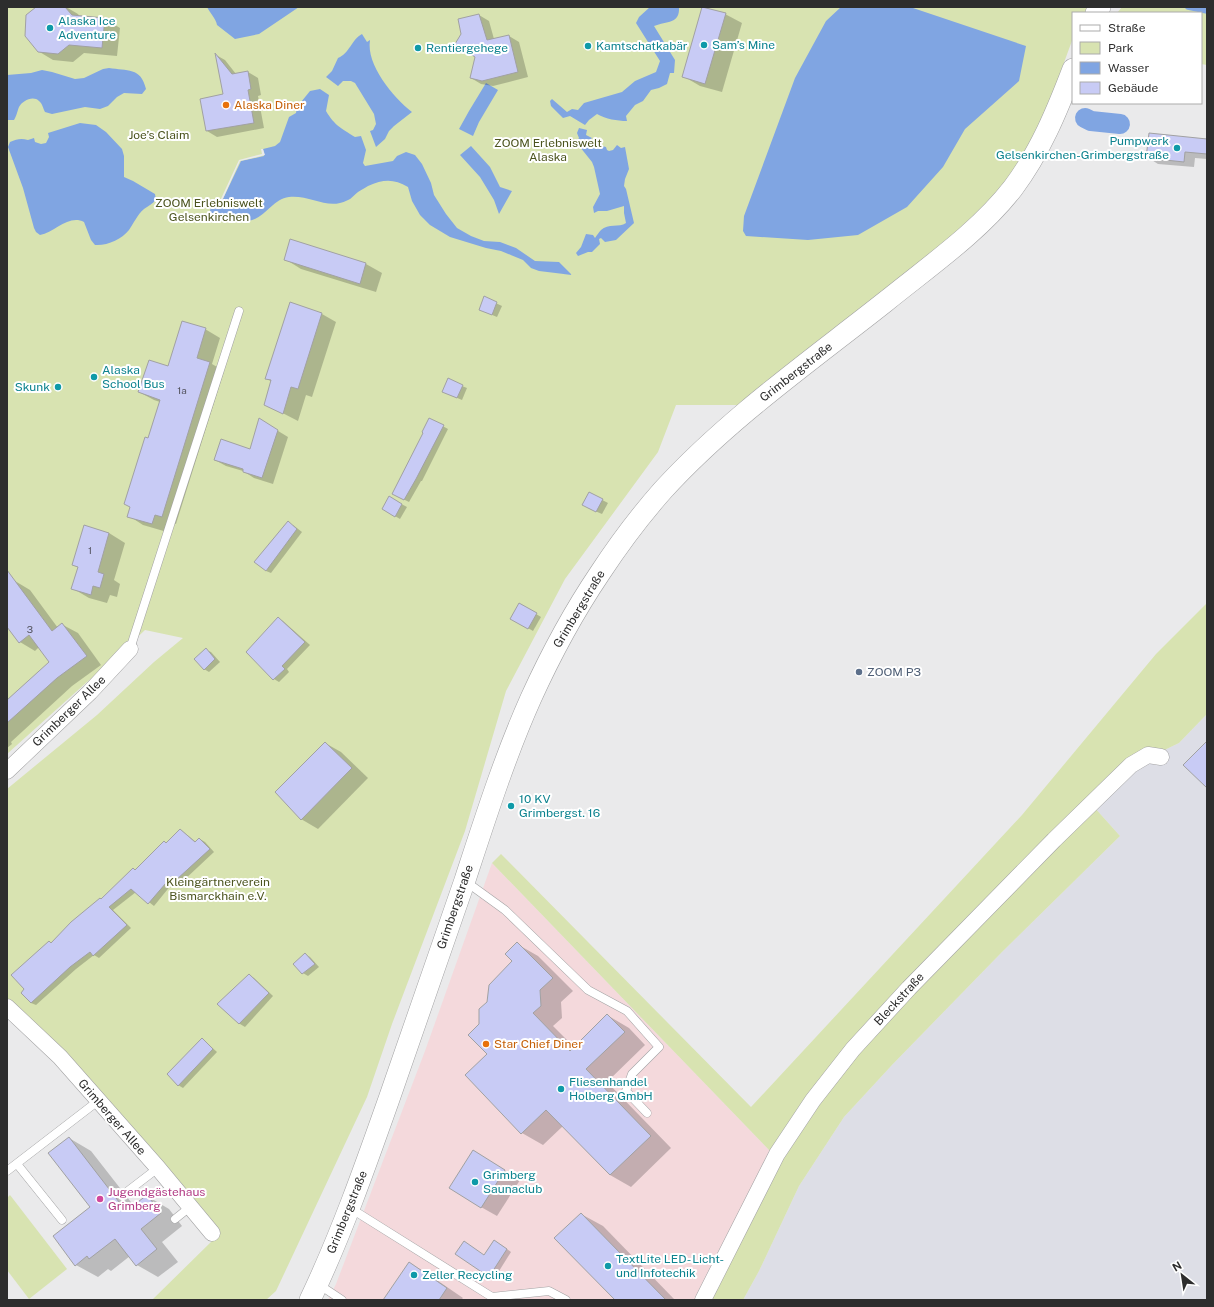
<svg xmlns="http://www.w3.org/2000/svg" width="1214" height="1307" viewBox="0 0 1214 1307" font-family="'Public Sans',sans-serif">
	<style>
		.commercial { fill: #f4d9dc }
		.built { fill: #dddee6 }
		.green { fill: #d8e3b1 }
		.water { fill: #80a5e2 }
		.pier { fill: #eaeaeb }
		.shadow { fill: #0003 }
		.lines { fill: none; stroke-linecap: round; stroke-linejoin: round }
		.stream { stroke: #80a5e2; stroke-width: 5.5 }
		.canal { stroke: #80a5e2; stroke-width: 20 }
		.building { fill: #c8cbf5; stroke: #a1a1a2 }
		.service-casing { stroke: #a2a2a3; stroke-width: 9 }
		.minor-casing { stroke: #a2a2a3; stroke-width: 17 }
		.tertiary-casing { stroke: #a2a2a3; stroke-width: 22 }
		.service { stroke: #fff; stroke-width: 8 }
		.minor { stroke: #fff; stroke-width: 16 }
		.tertiary { stroke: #fff; stroke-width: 21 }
		.culture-dot { fill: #0f9aa8; stroke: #fff; stroke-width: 1.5 }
		.food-dot { fill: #e8710a; stroke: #fff; stroke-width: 1.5 }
		.service-dot { fill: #5c6f8a; stroke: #fff; stroke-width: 1.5 }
		.hotel-dot { fill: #d1479c; stroke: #fff; stroke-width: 1.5 }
		.labels { text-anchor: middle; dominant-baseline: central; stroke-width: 4; stroke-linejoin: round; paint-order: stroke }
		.number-label { font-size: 10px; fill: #54545f }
		.culture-label { font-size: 12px; fill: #0d838f; stroke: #fff; text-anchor: start }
		.food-label { font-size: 12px; fill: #c56008; stroke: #fff; text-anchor: start }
		.park-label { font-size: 12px; fill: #4c541f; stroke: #fff }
		.street-label { font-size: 12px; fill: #2d2d2d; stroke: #fff }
		.service-label { font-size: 12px; fill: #4e5e75; stroke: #fff; text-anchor: start }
		.hotel-label { font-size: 12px; fill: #b23c85; stroke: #fff; text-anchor: start }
	</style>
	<rect width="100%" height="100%" fill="#eaeaeb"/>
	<path class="commercial" d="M492,863L771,1152L696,1300H328L336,1284L425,1051Z"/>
	<path class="built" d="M1207,714V1300H743L759,1271L799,1186L844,1117L892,1065L1002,952L1120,836L1094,807L1148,758L1179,743Z"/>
	<g class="green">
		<path d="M7,7H1089L1085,13H1073V38L1047,109L1027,149L1007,182L981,214L740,405H676L658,452L565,579L506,691L465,831L392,1024L367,1097L276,1291L266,1300H152L212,1241L7,1002V789L97,715L154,662L183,638L145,630L110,663L87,682L7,754Z"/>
		<path d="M1122,7H1207V65L1201,64V13H1117Z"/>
		<path d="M1207,603V714L1179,743L1148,758L1094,807L1120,836L1002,952L892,1065L844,1117L799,1186L759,1271L743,1300H707L771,1152L492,863L501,854L751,1107L1022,815L1156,654Z"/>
		<path d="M10,1195L67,1269L29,1299L7,1270V1198Z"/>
	</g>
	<g class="water">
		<path d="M207,7H299L259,34L235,39L217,25C216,19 210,13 207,7Z"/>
		<path d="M650,7H679C680,24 667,21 654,26L675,60L674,73H670L667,84L659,88L651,90L643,101L635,105L626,116L627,121C617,121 606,119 597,114L589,120L585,125L570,116L563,118L551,106L550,101L552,99L567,112L572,109L578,110L584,103L622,92L635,81L656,72L660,61L636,23L639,17Z"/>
		<path d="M841,7H904L913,8L1026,46L1019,81L965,129L943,167L907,207L858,235L808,240L746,236L743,231L744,216L795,78L826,21Z"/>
		<path d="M362,34L367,42L370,40C366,65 393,97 412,112L394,126L389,131L385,139L376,147L370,131L373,130L376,124L374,114L355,83L351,81H343L338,86L326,77L332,71L338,58C350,53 351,40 362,34Z"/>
		<path d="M109,68C127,71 141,67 146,89L142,94L124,93L117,97L108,106L100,109L85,107L52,114L45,112C43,108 42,103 39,101C33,95 22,101 19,107C17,112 17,115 14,120H8L7,119V75L31,73L42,70L52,72L75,79L84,78L103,69Z"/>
		<path d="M486,83L498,90L479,122L473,136L459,129L469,111Z"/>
		<path d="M320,89L329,95L326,111C335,126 341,128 355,137L361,136L366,150L363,163L365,166L393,161L397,156L406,152L415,155L422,164L431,183L434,195L446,214L457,228L471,236L484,241L500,242L516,248L535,261L559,262L572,275L539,271L531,268L523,260L501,251L486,248L450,237L430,225L420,215L412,201L408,187C394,179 384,179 368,186C365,188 361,190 358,192C351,198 351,200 340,203C324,207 308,195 289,197C272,199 265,219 248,221C241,222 218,217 209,216L212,201L221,203L241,161L264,156L263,149L275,146L280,142L289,117L296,113L297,107L310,91Z"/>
		<path d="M80,123L96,125L106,132L122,149L124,156V177L133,181L155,194L156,200C152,204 148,206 144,209C137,215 134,223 129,230C122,239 107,246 95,245L91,240L84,222C69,214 55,232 40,235L36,232L34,228L23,188L8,147L10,142C17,139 21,138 28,140L34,138L35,142L41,144L46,143L49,137L48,133Z"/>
		<path d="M579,128L587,130L586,135L592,138L590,140L594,144L606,147L607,150L609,151L613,150L617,145L621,148L625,147L629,169L625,179L624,186L626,189L634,223L616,240L605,242L601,238L599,239L600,244L592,252H588L578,256L576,253L581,247L586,234L593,235L595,238C597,235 599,232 601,230C608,223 619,228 626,223L624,213V206L607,211H598L594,213L593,207L600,194L594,167L592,162L576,142L579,138L577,133Z"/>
		<path d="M471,146L490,167L500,187L512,191L499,214L494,200L480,177L460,155Z"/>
	</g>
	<path class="pier" d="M261,149H263L265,155L240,161L221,203L212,201L209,204L212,199L220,201L239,160L262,154Z"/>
	<g class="shadow">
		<path d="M38,7H66L78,14L80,17L105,19L120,28L117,56L84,53L73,62L53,60L38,51Z"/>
		<path d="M725,14L742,23L722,92L700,86L683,76Z"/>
		<path d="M479,15L489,21L494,39L509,36L519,42L528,77L493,86L481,84L471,78L477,56L462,34L459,20Z"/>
		<path d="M216,55L225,60L236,74L248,72L258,78L261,95L258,96L264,128L217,137L207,131L224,95Z"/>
		<path d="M1207,140V159L1195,158L1194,167L1158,164L1147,157Z"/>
		<path d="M285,259L366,264L382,273L376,292L301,269Z"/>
		<path d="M485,298L502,306L497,317L480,310Z"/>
		<path d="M322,314L336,322L312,397L306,395L298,421L265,404L272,382L266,378Z"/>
		<path d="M205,329L220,338L212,364L224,371L176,524L169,522L167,532L143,525L129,516L149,439L160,402L154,400L139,392L168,367Z"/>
		<path d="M462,386L467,388L462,400L448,394Z"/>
		<path d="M430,419L448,429L422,481H421L409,502L393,494L425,432Z"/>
		<path d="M270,426L288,437L273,484L254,478L243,471L226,466L215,460L250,450Z"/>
		<path d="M589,493L608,503L602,514L588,508Z"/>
		<path d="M390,498L407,507L400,519L383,509Z"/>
		<path d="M293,525L302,532L271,573L266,571Z"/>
		<path d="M85,526L109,533L125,543L114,580L120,584L117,597L110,595L107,603L89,598L72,588L79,568L73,565Z"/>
		<path d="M15,581L30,590L58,628L63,625L78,633L101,665L72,686L11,742L12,744L7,748V702L50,662L39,647L35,651L20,642L7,625V587Z"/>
		<path d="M520,604L541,617L533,631L511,618Z"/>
		<path d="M278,618L283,621L310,645L287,669L289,672L279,682L274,679Z"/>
		<path d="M206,650L211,652L220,662L209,672L204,669Z"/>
		<path d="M325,743L341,752L368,778L318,829L301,819Z"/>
		<path d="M181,830L196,842L200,839L205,842L214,852L182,882L176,879L154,906L136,892L113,910L131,928L99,958L94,955L76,969L36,1005L31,1003L52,944L102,900L133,869L136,871L167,844Z"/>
		<path d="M517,944L538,956L573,991L561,1002L562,1018L553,1026L574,1047L607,1015L629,1028L645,1045L607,1082L671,1148L631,1187L610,1175L563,1126L543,1145L522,1133L488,1054L480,1024L488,1002L513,961Z"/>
		<path d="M305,954L310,957L319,967L308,976L303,973Z"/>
		<path d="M249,975L254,978L273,996L245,1027L240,1024L220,1005Z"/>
		<path d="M202,1040L207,1043L217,1052L183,1088L178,1085Z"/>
		<path d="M69,1138L91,1151L134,1206L147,1196L169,1209L182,1226L162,1242L178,1262L158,1277L137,1265L130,1256L111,1271L108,1269L98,1277L76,1265L92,1207Z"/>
		<path d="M490,1161L520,1180L497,1216L481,1207Z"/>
		<path d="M581,1214L603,1226L675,1300H616Z"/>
		<path d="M500,1244L511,1252L494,1279L489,1276L485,1256Z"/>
		<path d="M409,1263L425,1272L463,1298L461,1300H385Z"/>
	</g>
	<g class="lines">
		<path class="stream" d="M1188,7L1207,11"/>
		<path class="canal" d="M1085,118L1091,121L1120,124"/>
	</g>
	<g class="building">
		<path d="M36,7H65L72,15L105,18L102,48L69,45L58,54L38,52L25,36L26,15Z"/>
		<path d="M702,7L726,13L705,84L682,77Z"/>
		<path d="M479,14L487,40L509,35L518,72L482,81L470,78L475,57L455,44L461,34L458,19Z"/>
		<path d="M215,53L232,74L248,71L251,89L248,90L254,123L206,131L200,99L223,94Z"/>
		<path d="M1149,133L1207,139V154L1185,152L1184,162L1146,158Z"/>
		<path d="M290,239L366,263L360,284L284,260Z"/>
		<path d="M484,296L497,302L492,315L479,310Z"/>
		<path d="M290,302L322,313L298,389L291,387L283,414L264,405L271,380L265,379Z"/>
		<path d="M182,321L206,328L197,358L210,362L162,517L155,515L152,524L127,517L130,507L124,504L145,437L148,438L160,400L138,392L149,360L168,366Z"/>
		<path d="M448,378L463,385L457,398L442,392Z"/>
		<path d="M259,418L278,430L262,478L243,472V469L214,460L221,439L250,449Z"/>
		<path d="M429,418L444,425L416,479L404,500L392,494L423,433L422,432Z"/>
		<path d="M589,492L603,499L596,512L582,505Z"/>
		<path d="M389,496L402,504L395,517L382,509Z"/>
		<path d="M288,521L297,529L266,571L254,562Z"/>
		<path d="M84,525L109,533L98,572L104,574L100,588L93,586L91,595L71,589L78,567L72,565Z"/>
		<path d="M7,570L52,631L62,623L87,656L57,678L7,723V700L49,662L29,635L19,643L7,627Z"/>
		<path d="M519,603L537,613L528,629L510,619Z"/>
		<path d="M278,617L305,642L282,666L285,669L273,680L246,652Z"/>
		<path d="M206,648L215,659L204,670L194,659Z"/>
		<path d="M1207,741V788L1183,765Z"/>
		<path d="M325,742L352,768L301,820L275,792Z"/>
		<path d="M180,829L195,842L199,838L210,849L176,880L172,876L148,904L131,889L109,907L127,925L93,956L90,952L70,967L31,1003L21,993L24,989L11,975L49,941L51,943L71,922L100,898L101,899L133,868L135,870L164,841L166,843Z"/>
		<path d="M517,942L553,978L540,990L541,1006L533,1013L570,1051L607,1014L625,1032L586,1069L651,1136L610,1175L546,1110L521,1134L465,1075L487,1054L468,1035L479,1024V1009L487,1002L489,985L512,961L505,954Z"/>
		<path d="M305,953L315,964L302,974L293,964Z"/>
		<path d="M249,974L269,993L239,1024L217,1004Z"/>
		<path d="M202,1038L213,1049L178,1086L167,1074Z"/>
		<path d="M69,1137L126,1211L147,1195L161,1213L141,1229L157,1249L136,1266L115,1239L89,1259L87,1256L75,1266L53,1236L90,1207L48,1153Z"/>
		<path d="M473,1150L505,1170L481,1208L449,1188Z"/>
		<path d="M581,1213L666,1300H615L554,1238Z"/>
		<path d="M494,1240L507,1249L489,1277L455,1254L464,1241L484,1255Z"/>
		<path d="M409,1262L447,1288L439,1300H383Z"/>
	</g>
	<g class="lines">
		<g class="service-casing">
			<g id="service">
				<path d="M130,649L239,311"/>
				<path d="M465,881L505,910L588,990L627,1011L659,1047L632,1074L626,1091L647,1113"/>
				<path d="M17,1164L62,1220"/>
				<path d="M7,1171L98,1101"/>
				<path d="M128,1191L158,1168"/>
				<path d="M350,1208L492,1297L549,1291L566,1300"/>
				<path d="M175,1219L190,1207"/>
				<path d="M318,1284L342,1300"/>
			</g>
		</g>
		<g class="minor-casing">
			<g id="minor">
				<path d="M7,771L90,692L130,649"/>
				<path d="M7,1007L60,1057L158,1168L212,1233"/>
				<path d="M703,1300L777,1154L813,1100L853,1049L909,988L1054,840L1131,765L1148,755L1161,757"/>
			</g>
		</g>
		<g class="tertiary-casing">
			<g id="tertiary">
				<path d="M1096,13L1100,7"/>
				<path d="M310,1300C341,1235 365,1167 389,1099C415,1026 440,953 465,880C485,819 505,756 531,698C551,654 573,613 600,573C619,544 640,516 663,490C728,419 809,362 885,302C928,267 979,232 1013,188C1040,152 1057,111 1073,69"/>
			</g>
		</g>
		<use href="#service" class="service"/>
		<use href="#minor" class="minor"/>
		<use href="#tertiary" class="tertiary"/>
	</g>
	<g class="culture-dot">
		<circle cx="50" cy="28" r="4"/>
		<circle cx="704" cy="45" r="4"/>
		<circle cx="588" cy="46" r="4"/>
		<circle cx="418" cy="48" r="4"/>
		<circle cx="1177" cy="148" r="4"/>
		<circle cx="94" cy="377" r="4"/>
		<circle cx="58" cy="387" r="4"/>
		<circle cx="511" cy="806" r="4"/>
		<circle cx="561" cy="1089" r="4"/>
		<circle cx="475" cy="1182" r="4"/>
		<circle cx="608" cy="1266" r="4"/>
		<circle cx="414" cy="1275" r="4"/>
	</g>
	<g class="food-dot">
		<circle cx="226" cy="105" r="4"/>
		<circle cx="486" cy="1044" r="4"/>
	</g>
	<circle class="service-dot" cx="859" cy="672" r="4"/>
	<circle class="hotel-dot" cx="100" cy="1199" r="4"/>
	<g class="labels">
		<g class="number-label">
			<text x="182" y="390">1a</text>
			<text x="90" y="550">1</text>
			<text x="30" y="629">3</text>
		</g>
		<g class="culture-label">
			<text x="58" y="21">Alaska Ice<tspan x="58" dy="14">Adventure</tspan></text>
			<text x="712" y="45">Sam’s Mine</text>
			<text x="596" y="46">Kamtschatkabär</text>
			<text x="426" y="48">Rentiergehege</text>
			<text x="1169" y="141" text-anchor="end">Pumpwerk<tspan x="1169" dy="14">Gelsenkirchen-Grimbergstraße</tspan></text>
			<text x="102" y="370">Alaska<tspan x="102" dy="14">School Bus</tspan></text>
			<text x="50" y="387" text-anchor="end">Skunk</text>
			<text x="519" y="799">10 KV<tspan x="519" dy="14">Grimbergst. 16</tspan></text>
			<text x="569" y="1082">Fliesenhandel<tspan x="569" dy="14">Holberg GmbH</tspan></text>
			<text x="483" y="1175">Grimberg<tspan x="483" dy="14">Saunaclub</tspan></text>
			<text x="616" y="1259">TextLite LED- Licht-<tspan x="616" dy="14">und Infotechik</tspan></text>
			<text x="422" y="1275">Zeller Recycling</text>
		</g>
		<g class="food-label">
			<text x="234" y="105">Alaska Diner</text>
			<text x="494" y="1044">Star Chief Diner</text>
		</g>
		<g class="park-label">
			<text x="159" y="135">Joe’s Claim</text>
			<text x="548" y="143">ZOOM Erlebniswelt<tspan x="548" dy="14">Alaska</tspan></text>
			<text x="209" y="203">ZOOM Erlebniswelt<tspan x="209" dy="14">Gelsenkirchen</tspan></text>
			<text x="218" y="882">Kleingärtnerverein<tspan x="218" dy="14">Bismarckhain e.V.</tspan></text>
		</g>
		<g class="street-label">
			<text transform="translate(796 372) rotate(-38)">Grimbergstraße</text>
			<text transform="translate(579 609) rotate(-59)">Grimbergstraße</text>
			<text transform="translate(69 711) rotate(-44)">Grimberger Allee</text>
			<text transform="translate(455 907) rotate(-71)">Grimbergstraße</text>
			<text transform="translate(899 999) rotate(-47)">Bleckstraße</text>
			<text transform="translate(112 1117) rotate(49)">Grimberger Allee</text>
			<text transform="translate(347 1212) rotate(-68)">Grimbergstraße</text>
		</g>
		<g class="service-label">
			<text x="867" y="672">ZOOM P3</text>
		</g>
		<g class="hotel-label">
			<text x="108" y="1192">Jugendgästehaus<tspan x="108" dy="14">Grimberg</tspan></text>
		</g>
	</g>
	<rect width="1214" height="1307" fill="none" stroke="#2d2d2d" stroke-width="16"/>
	<rect x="1072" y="12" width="130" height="92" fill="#ffffff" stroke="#ababab"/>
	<rect x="1080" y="25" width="20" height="6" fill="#ffffff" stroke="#ababab"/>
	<text x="1108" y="32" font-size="12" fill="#2d2d2d">Straße</text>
	<rect x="1080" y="42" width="20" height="12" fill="#d8e3b1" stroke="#ababab"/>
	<text x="1108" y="52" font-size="12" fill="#2d2d2d">Park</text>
	<rect x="1080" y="62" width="20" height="12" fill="#80a5e2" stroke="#ababab"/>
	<text x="1108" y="72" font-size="12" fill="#2d2d2d">Wasser</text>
	<rect x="1080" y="82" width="20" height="12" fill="#c8cbf5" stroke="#ababab"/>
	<text x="1108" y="92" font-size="12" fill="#2d2d2d">Gebäude</text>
	<g transform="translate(1182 1275) rotate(330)" stroke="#ffffff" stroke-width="3" paint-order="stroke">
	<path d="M0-3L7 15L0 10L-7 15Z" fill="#2d2d2d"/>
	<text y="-6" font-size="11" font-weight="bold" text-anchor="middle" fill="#2d2d2d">N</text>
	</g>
</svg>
